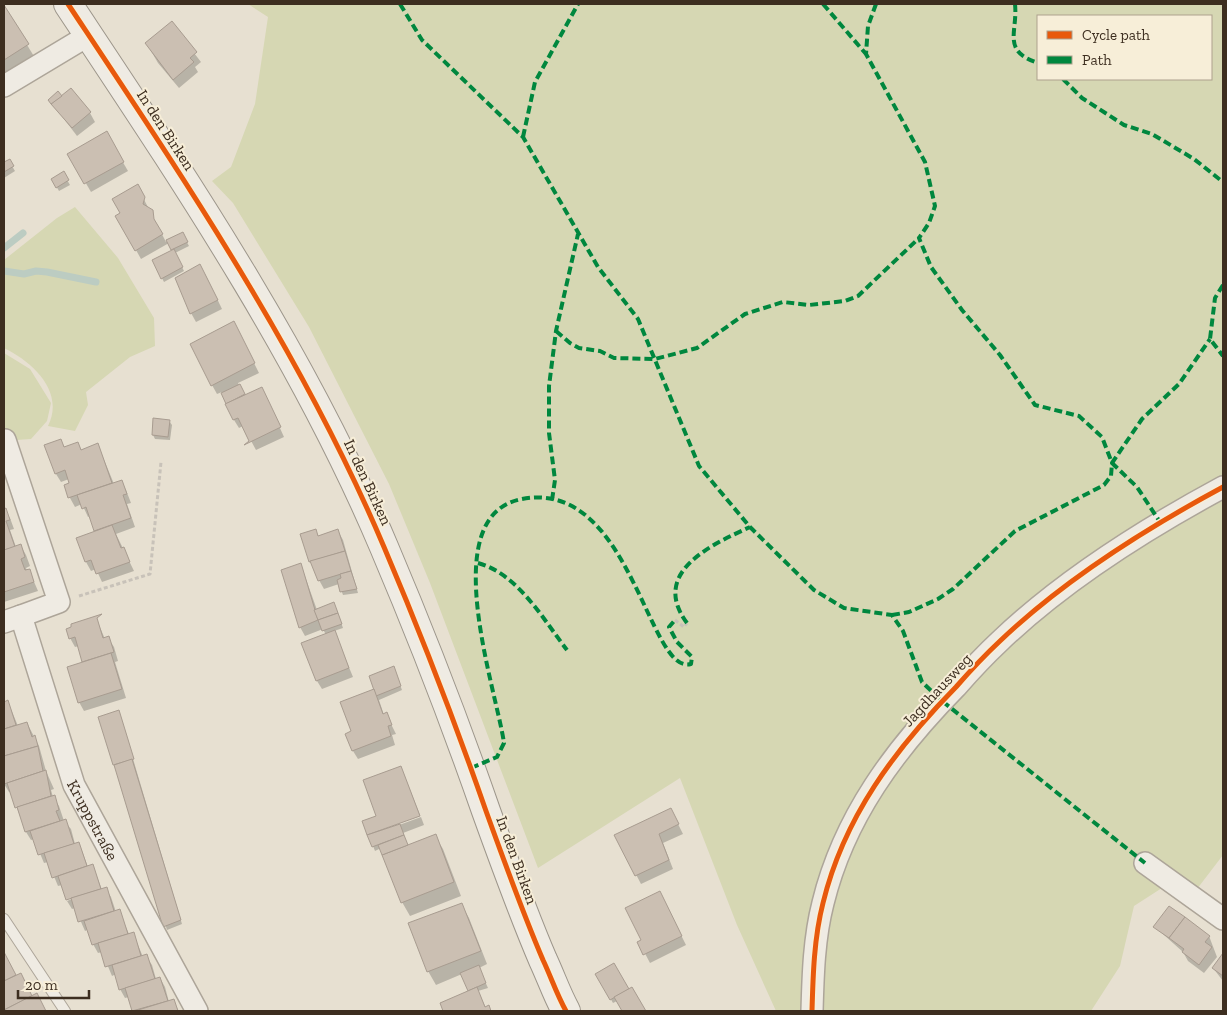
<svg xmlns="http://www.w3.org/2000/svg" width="1227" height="1015" viewBox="0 0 1227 1015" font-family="'Zilla Slab',serif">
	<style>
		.green { fill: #d6d7b3; fill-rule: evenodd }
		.shadow { fill: #0003 }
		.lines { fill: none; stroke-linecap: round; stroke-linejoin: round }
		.stream { stroke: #bcccc2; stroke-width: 7 }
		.building { fill: #cbbfb2; stroke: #a89c90 }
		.lane-casing { stroke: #ada599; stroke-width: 12 }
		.street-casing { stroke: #ada599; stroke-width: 24 }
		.secondary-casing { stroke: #9c958a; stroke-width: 30 }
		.path { stroke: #c8c2b9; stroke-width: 3; stroke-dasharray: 4 2.5; stroke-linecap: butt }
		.lane { stroke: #efebe3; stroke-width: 10 }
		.street { stroke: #efebe3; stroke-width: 21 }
		.secondary { stroke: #efebe3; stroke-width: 28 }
		.quiet { stroke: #00873e; stroke-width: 4; stroke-dasharray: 8 4; stroke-linecap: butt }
		.cycleway-casing { stroke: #f7eed8; stroke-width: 8 }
		.cycleway { stroke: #e8590c; stroke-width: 5 }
		.labels { text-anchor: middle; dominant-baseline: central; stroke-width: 4; stroke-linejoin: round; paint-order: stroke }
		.street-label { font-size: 16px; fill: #3d2e20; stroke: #f7eed8 }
	</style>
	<rect width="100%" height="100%" fill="#e7e0d1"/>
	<g class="green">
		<path d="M248,4H1223V855L1197,889L1179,877L1134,906L1120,966L1091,1011H776L737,925L680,778L538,868L430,583L389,484L309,327L233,203L212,181L231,167L255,104L268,17ZM1038,16H1211V79H1038Z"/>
		<path d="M75,207L118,258L154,318L155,346L130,357L86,392L88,405L75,431L48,426C65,392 33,362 4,348V260L57,218Z"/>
		<path d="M4,353L30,369L51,403L47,421L31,439L16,440L8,432L4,431Z"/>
	</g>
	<g class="shadow">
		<path d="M4,7L35,58L4,78Z"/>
		<path d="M171,23L201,62L195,67L198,72L179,88L158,63L147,44Z"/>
		<path d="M62,98L90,113L95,122L77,136L55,107Z"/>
		<path d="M106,133L128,171L91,192L69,154Z"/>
		<path d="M9,161L15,171L4,178V164Z"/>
		<path d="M63,173L70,185L59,191L52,179Z"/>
		<path d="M137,186L166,242L182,233L189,246L175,253L184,271L164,282L153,261L172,251L169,243L141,259L117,216L121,214Z"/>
		<path d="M205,274L222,309L196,322L191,313Z"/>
		<path d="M238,331L259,373L238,383L245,396L266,397L284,437L256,450L243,426L239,428L234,420L222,392L217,394L212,385Z"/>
		<path d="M169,421L172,425L170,440L155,439L153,435Z"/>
		<path d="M61,441L65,448L78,444L82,451L98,445L114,484L121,481L126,490L131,503L127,504L135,527L116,534L134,571L102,582L96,569L91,571L86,562L77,538L96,532L90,516L88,517L82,504L75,507L70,498L66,486L71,484L69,479L61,482L56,474Z"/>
		<path d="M4,510L10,518L14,529L10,530L16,547L21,546L26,555L30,566L26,568L27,571L29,570L38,591L4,602Z"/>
		<path d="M315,530L319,537L338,531L343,540L358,593L343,595L339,584L324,589L319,580Z"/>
		<path d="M301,565L317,610L336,608L343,628L334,631L353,677L322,689L317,681L326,635L323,629L305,636L300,627Z"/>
		<path d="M96,618L105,639L108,638L114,647L118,661L115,662L126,698L84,711L79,702L84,663L79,646L75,647L70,638Z"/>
		<path d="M395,672L402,690L379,700L384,715L386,714L396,734L392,735L395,745L358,759L353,751V732L375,689Z"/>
		<path d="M8,702L18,726L27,723L39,746L46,771L54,789L51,790L53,797L59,806L64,821L71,829L75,844L79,843L88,867L93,866L102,890L106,889L111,897L116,912L119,911L129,934L133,933L143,957L146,956L152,965L156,979L160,978L165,987L169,1002L173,1001L179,1011H134L129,997L125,998L120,989L116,974L112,976L102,952L98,953L93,944L89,929L85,931L75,908L72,909L67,901L77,897L62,885L58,886L48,862L44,863L34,839L31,840L26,832L11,792H9L4,784V703Z"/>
		<path d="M120,715L182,924L167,930L100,717Z"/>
		<path d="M401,767L420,815L368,834L378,816Z"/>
		<path d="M421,817L424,825L403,833L408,846L435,836L443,849L461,896L410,916L402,902L381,848L375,851L369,836Z"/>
		<path d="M675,818L683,834L663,843L673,869L641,884L616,836Z"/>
		<path d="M664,901L686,945L650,963L639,942L642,941Z"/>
		<path d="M461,904L469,918L487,964L479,968L488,988L478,991L486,1008L488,1007L491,1011H444L441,1003L470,992L462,974L436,985L428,971Z"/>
		<path d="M1155,927L1209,936L1217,957L1204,973L1188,961L1183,952Z"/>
		<path d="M4,954L16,976L32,997L36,995L45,1011H4Z"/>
		<path d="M1223,955V981L1213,968Z"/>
		<path d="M597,975L628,991L632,988L645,1011H623L617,1001L613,1003Z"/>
	</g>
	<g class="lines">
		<g class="stream">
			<path d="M4,248L23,233"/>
			<path d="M4,271L24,274L36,271L47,272L96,282"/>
		</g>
	</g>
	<g class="building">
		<path d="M4,5L29,44L4,60Z"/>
		<path d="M172,21L197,52L190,58L194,62L173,80L145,43Z"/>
		<path d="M71,88L91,112L72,128L51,104Z"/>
		<path d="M58,91L62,96L51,104L48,100Z"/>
		<path d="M107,131L124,162L84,184L67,154Z"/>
		<path d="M10,159L14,166L4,172V162Z"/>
		<path d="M64,171L69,180L56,188L51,179Z"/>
		<path d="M138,184L145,197L143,204L153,210L154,219L163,234L135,251L115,216L120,213L112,199Z"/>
		<path d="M183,232L188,242L171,250L166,240Z"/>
		<path d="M174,249L183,267L161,279L152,260Z"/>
		<path d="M200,264L218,300L190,314L175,278Z"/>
		<path d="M234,321L255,363L211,386L190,344Z"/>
		<path d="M240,384L245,394L226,404L221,393Z"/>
		<path d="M262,387L281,427L244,445L249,441L238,418L233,420L225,404Z"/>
		<path d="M153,418L170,420L168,437L152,435Z"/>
		<path d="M61,439L64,447L78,442L81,450L98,443L112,483L68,498L64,485L69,483L65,470L55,474L44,445Z"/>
		<path d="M122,480L127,494L123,495L131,518L94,531L86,507L82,509L77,495Z"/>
		<path d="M6,508L10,520L6,521L15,547L4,550V509Z"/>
		<path d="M112,525L121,548L124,547L130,562L96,574L91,560L85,562L76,538Z"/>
		<path d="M316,529L318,536L338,529L345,551L309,562L300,534Z"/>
		<path d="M21,544L25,557L21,559L25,570L30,569L34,582L4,592V550Z"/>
		<path d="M345,551L351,571L318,581L310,561Z"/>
		<path d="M301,563L318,620L299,628L281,570Z"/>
		<path d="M351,571L357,589L340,592L337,580L341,578L340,574Z"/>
		<path d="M334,602L338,613L318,620L314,610Z"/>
		<path d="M338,613L342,624L322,631L318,620Z"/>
		<path d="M102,614L97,618L103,638L109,636L114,652L82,662L75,637L69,639L66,629L71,627V624Z"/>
		<path d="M335,630L349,668L316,681L301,643Z"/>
		<path d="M111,653L122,689L78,703L67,667Z"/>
		<path d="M394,666L401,686L376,696L369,676Z"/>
		<path d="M374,689L383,714L387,712L392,725L388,726L391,736L352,751L345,734L351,731L340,702Z"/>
		<path d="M8,700L16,725L4,729V702Z"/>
		<path d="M119,710L134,759L113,765L98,717Z"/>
		<path d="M27,722L32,737L35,735L38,746L4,756V729Z"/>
		<path d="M38,746L43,771L4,784V756Z"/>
		<path d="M132,759L181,920L163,927L114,765Z"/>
		<path d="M401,766L420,816L367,835L362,821L376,816L363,780Z"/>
		<path d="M46,770L51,796L15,808L7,783Z"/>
		<path d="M55,795L59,810L56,811L60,821L25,832L17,807Z"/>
		<path d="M671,808L679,824L659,834L669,860L635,876L614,835Z"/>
		<path d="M66,819L74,844L38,855L30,831Z"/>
		<path d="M400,824L404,835L372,847L367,835Z"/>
		<path d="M436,834L454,882L401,903L382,855Z"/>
		<path d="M404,835L408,845L382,855L378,845Z"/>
		<path d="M79,842L87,866L52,878L44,853Z"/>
		<path d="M93,864L101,889L66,900L58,876Z"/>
		<path d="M107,887L114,911L78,922L71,898Z"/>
		<path d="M660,891L682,936L643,955L637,942L641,940L625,908Z"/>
		<path d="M462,903L481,951L427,972L408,923Z"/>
		<path d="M1169,906L1185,917L1169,938L1153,927Z"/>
		<path d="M120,909L128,934L92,945L84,921Z"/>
		<path d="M1185,917L1210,936L1205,942L1212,947L1199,965L1182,952L1184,949L1169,938Z"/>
		<path d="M134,932L141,956L105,967L98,943Z"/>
		<path d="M4,952L16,975L4,981Z"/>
		<path d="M1223,953V976L1212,968Z"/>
		<path d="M147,954L155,979L119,990L112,965Z"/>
		<path d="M614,963L629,989L610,1000L595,974Z"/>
		<path d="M479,965L486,983L468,991L460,973Z"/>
		<path d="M21,973L32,996L4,1010V981Z"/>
		<path d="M160,977L168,1001L132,1011L125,988Z"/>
		<path d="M477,987L485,1007L489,1005L491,1011H443L440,1003Z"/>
		<path d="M632,987L646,1011H622L614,997Z"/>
		<path d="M37,993L46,1011H4V1010Z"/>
		<path d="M174,999L178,1011H139L138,1010Z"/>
	</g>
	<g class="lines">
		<g class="lane-casing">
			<path id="lane" d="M4,919L65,1011"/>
		</g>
		<g class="street-casing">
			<g id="street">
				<path d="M4,86L89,35"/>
				<path d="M5,440L59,602L21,616"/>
				<path id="s1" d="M4,622L21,616L74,785L197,1011"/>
				<path d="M1145,863L1223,919"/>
				<path d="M812,1011C813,975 814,938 823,903C844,817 895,749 956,687C970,671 985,655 1000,641C1065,579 1145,529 1223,487"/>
			</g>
		</g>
		<g class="secondary-casing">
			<path id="secondary" d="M68,4C184,179 302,353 384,547C421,634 455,722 486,811C504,861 522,911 543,960C551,977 557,995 566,1011"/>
		</g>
		<g class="path">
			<path d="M79,596L150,574L161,462"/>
			<path d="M675,620L684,627L687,623"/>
		</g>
		<use href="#lane" class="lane"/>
		<use href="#street" class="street"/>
		<use href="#secondary" class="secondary"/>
		<g class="quiet">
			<path d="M400,4L422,40L523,137L598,267L638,319L699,466L750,527L814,590L844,608L892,615L903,631L922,682L942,701L1145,863"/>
			<path d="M823,4L866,54"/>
			<path d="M876,4L868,26L866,54L925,162L935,206L929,223L919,238L931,267L962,310L1000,355L1035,405L1079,416L1102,437L1112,463L1137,487L1160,522"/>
			<path d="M1015,4C1018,32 1001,51 1038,63"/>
			<path d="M1063,79L1082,98L1124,125L1152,134L1194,159L1223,182"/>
			<path d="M523,137L535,82L578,4"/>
			<path d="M1223,285L1215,298L1210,339L1223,356"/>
			<path d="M556,331L570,343L579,348L600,351L614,358L655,359L697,348L745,314L783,302L809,305L845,301L858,296L919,238"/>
			<path d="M552,500L555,480L549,433V386L556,331L578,234"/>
			<path d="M478,563C518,574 543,619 567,650"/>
			<path d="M892,615L909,612L938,599L953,589L1015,531L1104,485L1111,476L1112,463L1142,419L1179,384L1210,339"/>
			<path d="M687,623C649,572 713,544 750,527"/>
			<path d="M471,768L497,757L504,743C496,688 435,515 522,499C631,478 648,676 691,664L692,657L677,642L669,627L675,620"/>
		</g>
		<g class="cycleway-casing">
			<g id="cycleway">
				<path d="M68,4C184,179 302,353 384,547C421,634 455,722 486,811C504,861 522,911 543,960C551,977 557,995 566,1011"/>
				<path d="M812,1011C813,975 814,938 823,903C844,817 895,749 956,687C970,671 985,655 1000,641C1065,579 1145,529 1223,487"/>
			</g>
		</g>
		<use href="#cycleway" class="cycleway"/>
	</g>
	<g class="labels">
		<g class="street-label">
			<text transform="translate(166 130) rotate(57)">In den Birken</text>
			<text transform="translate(368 482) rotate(65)">In den Birken</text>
			<text transform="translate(937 690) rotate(-47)">Jagdhausweg</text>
			<text stroke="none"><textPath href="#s1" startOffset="235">Kruppstraße</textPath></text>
			<text transform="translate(517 860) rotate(70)">In den Birken</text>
		</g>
	</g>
	<rect width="1227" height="1015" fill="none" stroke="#3d2e20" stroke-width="10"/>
	<rect x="1037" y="15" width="175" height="65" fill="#f7eed8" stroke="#ada18e"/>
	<rect x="1047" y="31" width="25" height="8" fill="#e8590c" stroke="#ada18e"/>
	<text x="1082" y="40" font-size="15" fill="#3d2e20">Cycle path</text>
	<rect x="1047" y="56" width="25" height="8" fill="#00873e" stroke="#ada18e"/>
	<text x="1082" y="65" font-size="15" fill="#3d2e20">Path</text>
	<path d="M18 990v8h71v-8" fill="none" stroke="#3d2e20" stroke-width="2.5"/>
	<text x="25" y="990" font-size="15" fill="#3d2e20" stroke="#f7eed8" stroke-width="4" paint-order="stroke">20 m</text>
</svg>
